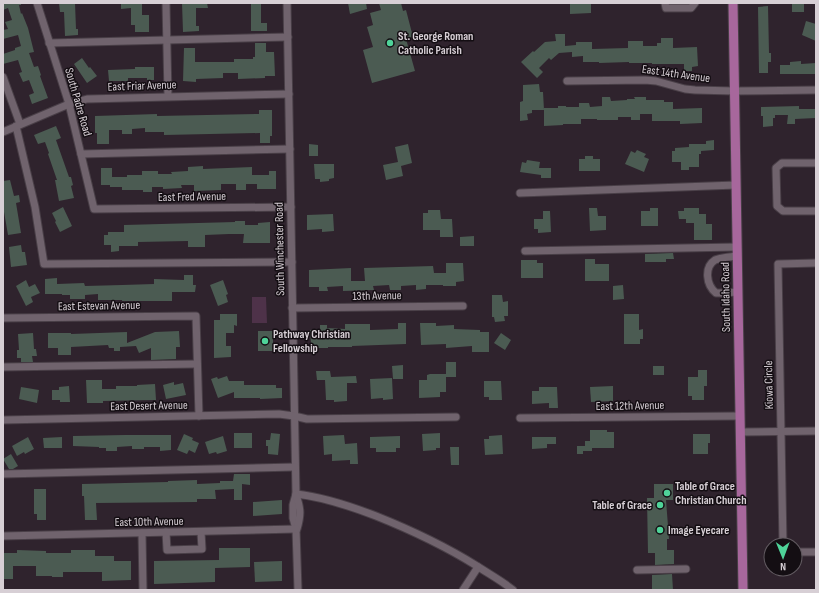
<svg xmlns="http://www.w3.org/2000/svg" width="819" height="593" viewBox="0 0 819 593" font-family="'Sofia Sans Condensed',sans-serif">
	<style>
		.green { fill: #4e3249 }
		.building { fill: #4b5b52 }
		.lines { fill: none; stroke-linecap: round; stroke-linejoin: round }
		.minor-casing { stroke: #493f47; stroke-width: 9 }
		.major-casing { stroke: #493f47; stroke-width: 11 }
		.minor { stroke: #70636d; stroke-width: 7 }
		.major { stroke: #a7679c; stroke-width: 9 }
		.poi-dot { fill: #4fd399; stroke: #140e13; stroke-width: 1.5 }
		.labels { text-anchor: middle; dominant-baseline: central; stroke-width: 3; stroke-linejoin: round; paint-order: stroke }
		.poi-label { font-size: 12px; font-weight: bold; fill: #d7cfd5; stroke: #140e13; text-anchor: start }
		.street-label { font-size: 12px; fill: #d7cfd5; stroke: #140e13 }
	</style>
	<rect width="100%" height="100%" fill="#2f232d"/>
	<path class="green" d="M252,297H266L267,323H252Z"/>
	<g class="building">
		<path d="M3,3H21V5H19L21,14L22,13L28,28L34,52L29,53L34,67L38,66L41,75L40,76L48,98L32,104L29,95L34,93L29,80L23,82L19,73L22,72L18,60L3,64V54L15,50V48L21,46L18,35L3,39V30L8,29L5,22L12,20L8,8L3,10Z"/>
		<path d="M59,3H75L76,29H78V35L65,36L64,12H60Z"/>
		<path d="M121,3H142V15H149V32H135V25H131V8L121,9Z"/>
		<path d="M182,3H207L208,8H196V26H199V31L183,32Z"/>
		<path d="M251,3H261V23H267V31H251Z"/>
		<path d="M348,3H366L367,9L350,14Z"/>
		<path d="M379,3H401L403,11L406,10L413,37L406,39L415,71L372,83L363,50L373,47L367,27L373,25L370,13L381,10Z"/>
		<path d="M570,3H591V13L570,14Z"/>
		<rect x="792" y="3" width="12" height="9"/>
		<path d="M768,6L769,53H771V62H768V73H759L758,7Z"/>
		<path d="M806,21L816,24V41L802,35Z"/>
		<path d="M555,34H565V46L576,45V42H592V49L628,48V41H643V46H657V43H661V38H673V48L697,47L698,66L692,67V71H684V64H652V63H629V62L599,63V62H583V56L572,57V52L559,53L551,60L549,58L539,68L543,72L537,78L521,62L533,51L534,52L545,42L556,41Z"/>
		<path d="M255,43H266V52H274L275,76H265V78L238,79V73H223V78L196,79V82L183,81L184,48H195V62H234V59H253V57H255Z"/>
		<path d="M82,58L89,68L90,67L97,76L87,83L74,64Z"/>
		<path d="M801,61V64L816,63V74H780V65H790V62Z"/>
		<path d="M135,67H154V80H147V78H128V81H109L108,70L135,69Z"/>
		<path d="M539,84L540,92H543L544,110H532V113L527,114L528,120L520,121V102L523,101V85Z"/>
		<path d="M602,97H610L611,101L627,100V99H635L634,97H646V100H664V102H673V109L702,108V123L680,124V121H652V114H640V120H631V117H618V120H597V119H581V124H563V125L544,126V108H558V106H566V107H579V103H589L590,107L602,106Z"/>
		<path d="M799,106V109H816V118L795,119V124H787L788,115H775V118H773V126L763,127V116H761V107Z"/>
		<path d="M259,110H272V136H270V143H260V133L164,135V132H145V128L132,129V134H122V130H109V144H97V133H95V116L157,114V116L259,114Z"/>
		<path d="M56,126L61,138L56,140L69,177H71L73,185L71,186L74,198L59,201L55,180H57L48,154L49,153L45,142L38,144L34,135Z"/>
		<path d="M714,140V150L701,151V154H699V167H689V170H681V162H672V151H675V148L689,147V144H706V141Z"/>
		<path d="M309,144L318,145V156H309Z"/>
		<path d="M408,144L412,163L401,166L403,176L386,180L383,165L398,162L395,147Z"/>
		<path d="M637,150L646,154L644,157L649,159L644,172L625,164L631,151L635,153Z"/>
		<path d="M585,156H593V159H600V171H579V159H585Z"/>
		<path d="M527,160L540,162L539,168H551V178H541V175L520,172L522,162L526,163Z"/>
		<path d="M314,164H334V178L329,179V181L320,182V179H315Z"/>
		<path d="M203,166V169L252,167V175H269V171H276V189H257V184H246V190H236V184H221V190L194,191V185H181L182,188L163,189V187H152V192H143V190H122V187H110V185H101V168H112V177H127V175H142V171H158V174H172L171,172L188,171V167Z"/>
		<path d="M10,180L14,196L19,195L20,202L16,203L21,233L8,235L3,206V181Z"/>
		<path d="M63,207L72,226L60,232L55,222L56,221L52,213Z"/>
		<path d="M589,208H597L598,216H606V230L590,231Z"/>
		<path d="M650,208H658V226H641V211H650Z"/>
		<path d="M684,208H699V214H706V224H712V240H694V223H686V219H679L678,211H684Z"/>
		<path d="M428,210H440L441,219H452L453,237H440V230H423V213H428Z"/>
		<path d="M543,211H550L551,232L538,233V229H534V219H543Z"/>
		<path d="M333,214L334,231L322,232V229L307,230V215Z"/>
		<path d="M235,221H245V225H258V223L270,222V243H243L244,234H229L205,235V247H188V241L138,242V246H119V251L111,252V245H104V235H108V232H124V225L235,222Z"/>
		<path d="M474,236V246H460V237Z"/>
		<path d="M21,245L22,252H25L27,265L11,267L9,247Z"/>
		<path d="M673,253L674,259H666V262H645V254Z"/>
		<path d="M585,259H595V264H609V281H585Z"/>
		<path d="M521,260H537V263H543V278H521Z"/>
		<path d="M446,263H463L464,281L456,282V286H443V285H426V289L416,290V285L401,286V290H390L389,285L373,286L374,290L343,291V286L327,287L328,291H319V287H309V270L351,268V281H365L364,268L433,266L434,273H446Z"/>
		<path d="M184,275H193V285H196L195,292H172V301H122V300H98V294L85,295V299H70V295H62V294H45V279L57,278V284L84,283L85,286L122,285L154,284V279L184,280Z"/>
		<path d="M26,280L29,287L35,284L40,293L31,297L33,302L26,306L16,286Z"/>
		<path d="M223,280L228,294L226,295L228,302L218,306L210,285Z"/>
		<path d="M623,285L624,299L613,300V286Z"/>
		<path d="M492,295H502L503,302L508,301V316H504L505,321L495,322L494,317H492Z"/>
		<path d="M220,314H237V326L234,325V333H226V346H231V357L214,358V320H220Z"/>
		<path d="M624,314H639V330L643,329V339H640V344H624Z"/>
		<path d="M398,323H406V344L352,346V347H328V348H315L314,344H311L310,330L320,329V325H327V328L345,329V324H370V330L398,329Z"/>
		<path d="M420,323H436V326L454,325V329L480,330V332H489V352H472V346L446,348V344L421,345Z"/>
		<path d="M179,331L180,347H176V359L151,360V348L139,353L136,346L120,347V351H114V348H109L108,345L71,347V355H58V348H48V333H71V334L127,332V343L155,332Z"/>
		<rect x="258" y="331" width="15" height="20"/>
		<path d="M33,333L34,349H36L37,356H32L33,362H21V358H17V350H19L18,334Z"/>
		<path d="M501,333L511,340L505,350L494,343Z"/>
		<rect x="446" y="362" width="10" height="15"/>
		<path d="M403,365V379H393L392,366Z"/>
		<rect x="653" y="366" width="11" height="9"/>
		<path d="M698,370H707V386H704V400H692V396H688V377H698Z"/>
		<path d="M316,371H330L331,377L356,376L357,383H347V401L334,402V400H326L325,380H317Z"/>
		<path d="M430,374H446V392H440V397L419,398V380H427V375Z"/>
		<path d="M227,376L229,381H244V385H276V388H282V398L260,399V398H234V392L218,398L211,379L217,377L218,379Z"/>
		<path d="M392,378L393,399L383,400V398L371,399L370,379Z"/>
		<path d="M86,380H102V389H116V386H137V385L155,384L156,400L103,401V403H87Z"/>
		<path d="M484,381H501L502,400H489V397H484Z"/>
		<path d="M174,382V385L183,383L186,395L166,399L163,385Z"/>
		<path d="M69,386L70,402H60V400H52V390H59V387Z"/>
		<path d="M613,386V401L591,402L590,387Z"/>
		<path d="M21,387L39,390L37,403L19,399Z"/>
		<path d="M539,387H557L558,408H549V403L532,404V391H539Z"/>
		<path d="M590,430H607V432H614V448H592V451H583V454H577V446H585V441H590Z"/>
		<rect x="234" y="433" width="18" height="15"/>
		<path d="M271,433L280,434L278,455L268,454V446H266V440H270Z"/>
		<path d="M440,433V448H436V450L423,451L422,434Z"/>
		<path d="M184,434L193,438L192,440L199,443L195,453L189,450L187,454L177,450Z"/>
		<path d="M693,434H710V443H708V454H693Z"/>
		<path d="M125,435H171V450L160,451V447H144V449H132V446L117,447V451H106V448H99V447L73,446V436Z"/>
		<path d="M344,435L345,444L357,443L358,464H350V460L332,461V454L324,455L323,436Z"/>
		<path d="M502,435L503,454L485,455L484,439H489V436Z"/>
		<path d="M223,436L227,451L217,454L216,452L209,454L205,442Z"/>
		<path d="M400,436V448H396V452H376V448H370V437Z"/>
		<path d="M28,437L34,449L25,454L24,452L17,456L12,446Z"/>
		<path d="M62,437V448H44L43,438Z"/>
		<path d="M532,437H556V444H547V448L532,449Z"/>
		<path d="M450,447H459V465H451Z"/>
		<path d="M11,454L18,466L13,469H9L3,459Z"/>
		<path d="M234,474H250V485L242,484V500H234V489L215,490L216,499H197V502L96,503L97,520H85L84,496H82V484L168,482V481L197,480V484L220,483V481H233Z"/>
		<path d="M654,484H673V500H666L669,539H667V550H674V564L655,565V553H648L647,498H654Z"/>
		<path d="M34,489H46V520H37V514H34Z"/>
		<path d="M282,500V514L253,516V502Z"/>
		<path d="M219,548H250V567L215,568V582L154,584V561L219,560Z"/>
		<path d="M17,550L46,551V553H71V550H95V556H114V561H131V580L102,581V572H63V577H52V576H36V566H13V579H3V553H17Z"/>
		<path d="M282,561V581L255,582L254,562Z"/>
		<path d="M672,574L673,590H652V575Z"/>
	</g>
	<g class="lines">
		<g class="minor-casing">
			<g id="minor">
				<path d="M37,3L69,104L94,209L291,207"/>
				<path d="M166,3L168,96"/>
				<path d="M287,3L296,494L293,505V518L296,529L298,590"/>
				<path d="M665,3L666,8H691L695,3"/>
				<path d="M49,43L288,37"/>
				<path d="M3,77L20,124"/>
				<path d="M567,81L645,80L656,81L685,89L695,90L734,91L816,90"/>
				<path d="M16,126L35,207L44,264L292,262"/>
				<path d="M3,132L69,104L87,99L289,94"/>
				<path d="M81,154L290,149"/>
				<path d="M816,163H782L776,168L777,206L783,211H816"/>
				<path d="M520,193L736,185"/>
				<path d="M525,251L737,247"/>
				<path d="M737,256C730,257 722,257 715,260C704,267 706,285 716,293H723L738,292"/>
				<path d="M292,308L463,306"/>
				<path d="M3,318L196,316L199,416"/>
				<path d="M3,367L197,364"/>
				<path d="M520,418L740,416"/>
				<path d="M3,420L279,414L294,416L307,419L456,417"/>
				<path d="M741,432L816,431"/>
				<path d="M3,474L295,467"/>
				<path d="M296,494C324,497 350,506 376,516C411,530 445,546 477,566C489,574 502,581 513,590"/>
				<path d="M296,495C301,509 301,515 297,529"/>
				<path d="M166,532L167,550L202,549L201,532"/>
				<path d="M142,533L143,590"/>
				<path d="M3,536L296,529"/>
				<path d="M783,545L778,264L816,263"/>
				<path d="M795,552H816"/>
				<path d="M637,570L686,569"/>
				<path d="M463,590L478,567"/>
			</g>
		</g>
		<g class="major-casing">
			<path id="major" d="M733,3L743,590"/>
		</g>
		<use href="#minor" class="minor"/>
		<use href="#major" class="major"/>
	</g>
	<g class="poi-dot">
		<circle cx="390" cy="43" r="4"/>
		<circle cx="265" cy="341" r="4"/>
		<circle cx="667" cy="493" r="4"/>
		<circle cx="660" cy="505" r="4"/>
		<circle cx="660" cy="530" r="4"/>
	</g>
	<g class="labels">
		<g class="poi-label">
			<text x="398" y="36">St. George Roman<tspan x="398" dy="14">Catholic Parish</tspan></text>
			<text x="273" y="334">Pathway Christian<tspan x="273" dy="14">Fellowship</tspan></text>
			<text x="675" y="486">Table of Grace<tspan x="675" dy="14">Christian Church</tspan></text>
			<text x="652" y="505" text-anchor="end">Table of Grace</text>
			<text x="668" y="530">Image Eyecare</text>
		</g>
		<g class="street-label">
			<text transform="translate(676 74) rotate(8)">East 14th Avenue</text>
			<text transform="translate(142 86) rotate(-2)">East Friar Avenue</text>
			<text transform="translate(78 102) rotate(74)">South Padre Road</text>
			<text transform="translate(192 197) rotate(-1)">East Fred Avenue</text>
			<text transform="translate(280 249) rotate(-91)">South Winchester Road</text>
			<text transform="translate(377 296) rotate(-1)">13th Avenue</text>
			<text transform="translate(726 297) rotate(-91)">South Idaho Road</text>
			<text transform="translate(99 306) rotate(-1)">East Estevan Avenue</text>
			<text transform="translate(769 385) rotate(-91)">Kiowa Circle</text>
			<text transform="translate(149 406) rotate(-1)">East Desert Avenue</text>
			<text transform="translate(630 406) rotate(-1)">East 12th Avenue</text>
			<text transform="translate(149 522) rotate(-1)">East 10th Avenue</text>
		</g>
	</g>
	<rect width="819" height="593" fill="none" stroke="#d7cfd5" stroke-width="8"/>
	<g transform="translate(783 557) rotate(179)"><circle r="19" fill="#140e13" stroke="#625b61"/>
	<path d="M0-3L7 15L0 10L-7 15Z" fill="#4fd399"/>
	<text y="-6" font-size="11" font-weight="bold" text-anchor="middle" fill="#d7cfd5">N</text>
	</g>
</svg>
